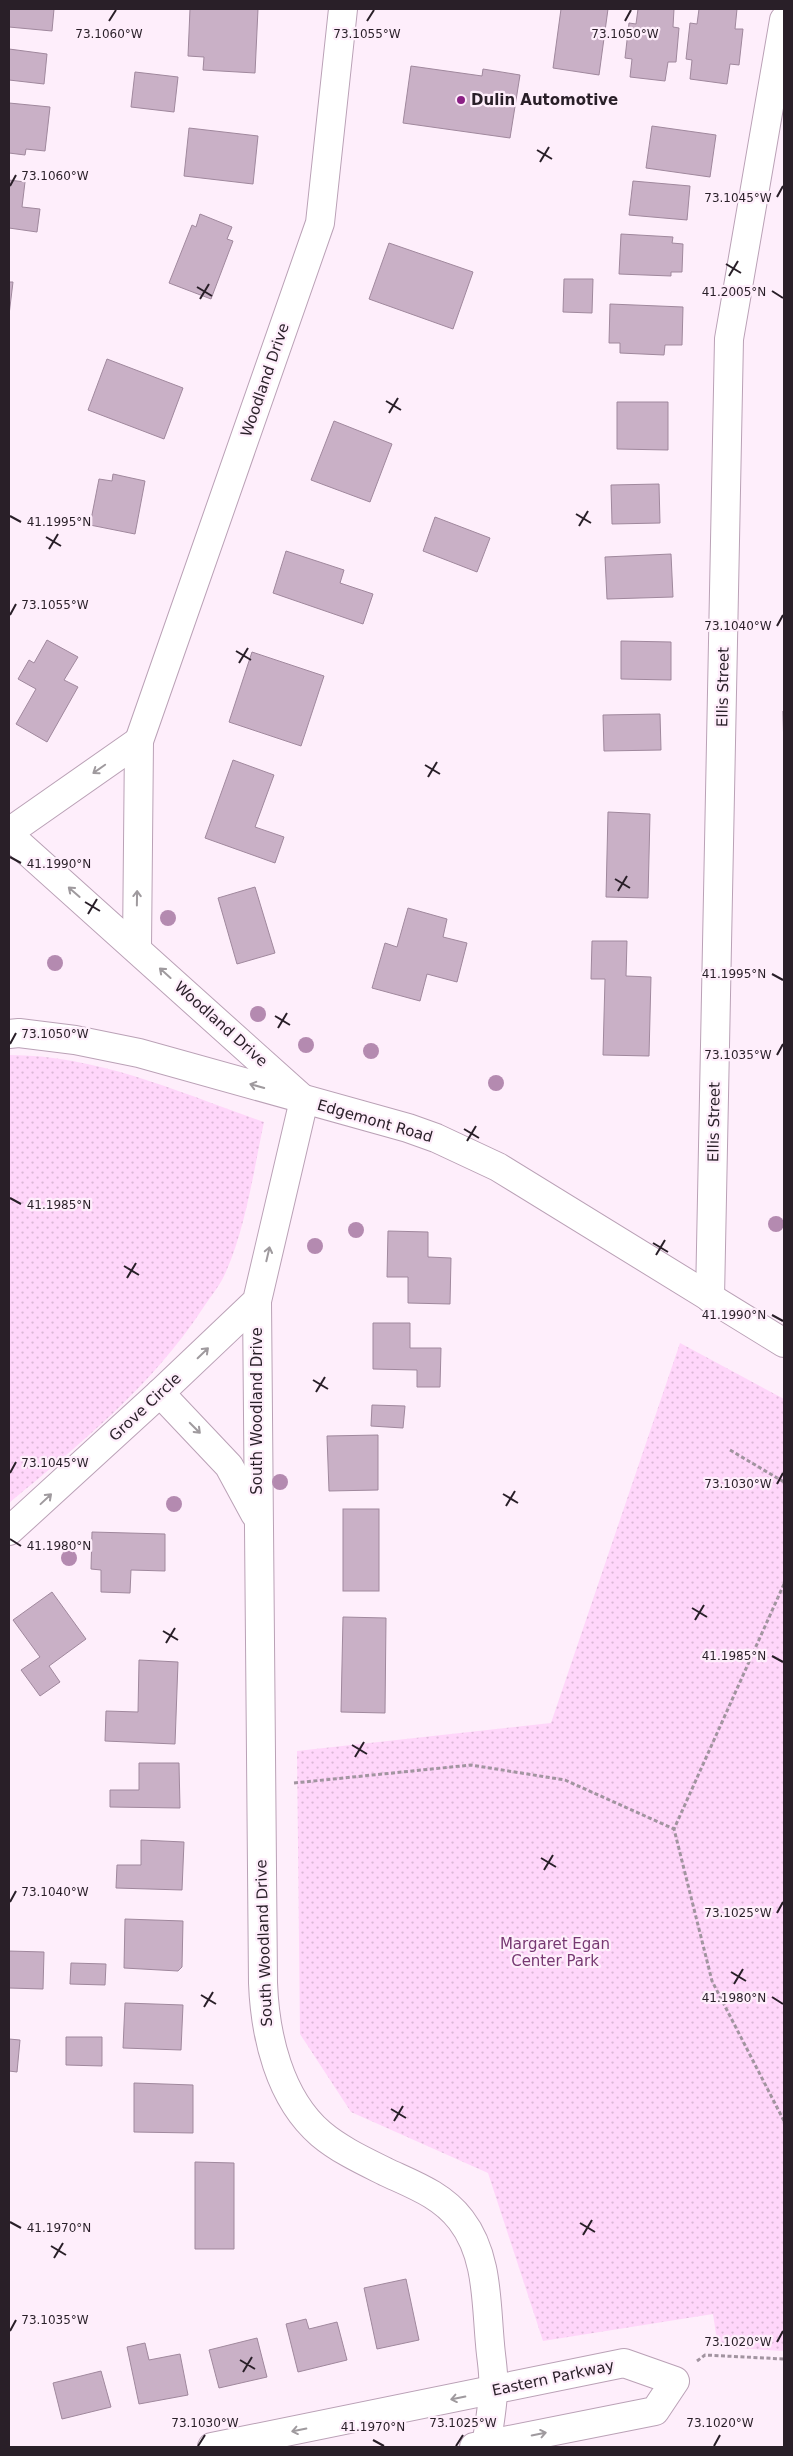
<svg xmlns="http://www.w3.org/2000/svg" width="793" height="2456" viewBox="0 0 793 2456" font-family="'DejaVu Sans',sans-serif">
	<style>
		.park { fill: url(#park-dots) }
		.building { fill: #c9b0c6; stroke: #a0889d }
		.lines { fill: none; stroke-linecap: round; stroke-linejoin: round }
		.street-casing { stroke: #baa1b6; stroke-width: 30 }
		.secondary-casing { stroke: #baa1b6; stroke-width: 30 }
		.path { stroke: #a294a0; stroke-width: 3; stroke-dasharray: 4 2.5; stroke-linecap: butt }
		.street { stroke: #fff; stroke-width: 28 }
		.secondary { stroke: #fff; stroke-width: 28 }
		.tree { fill: #b48ab0 }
		.oneway { stroke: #9f9a9e }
		.ticks { fill: none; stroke: #291f28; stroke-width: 2 }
		.poi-dot { fill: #8b2085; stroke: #feeefb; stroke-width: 2 }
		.labels { text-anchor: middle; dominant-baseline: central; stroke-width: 4.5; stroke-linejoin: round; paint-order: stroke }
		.poi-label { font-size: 15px; font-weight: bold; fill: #291f28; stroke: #feeefb; text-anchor: start }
		.street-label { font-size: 15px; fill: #291f28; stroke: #feeefb }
		.park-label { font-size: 15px; fill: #773872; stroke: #feeefb }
		.ticks-label { font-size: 12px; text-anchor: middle; fill: #291f28; stroke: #feeefb; stroke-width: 4.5; stroke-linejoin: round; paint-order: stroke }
	</style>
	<defs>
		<pattern id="park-dots" width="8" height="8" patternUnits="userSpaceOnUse" patternTransform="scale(1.25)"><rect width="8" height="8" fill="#ffd6fa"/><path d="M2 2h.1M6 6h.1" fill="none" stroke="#dbb7d6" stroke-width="1.8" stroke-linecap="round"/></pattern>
	</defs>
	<rect width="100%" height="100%" fill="#feeefb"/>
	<g class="park">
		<path d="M9,1055C98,1055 181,1093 264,1122C254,1169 245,1232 224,1276C219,1287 210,1297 203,1308C153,1385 79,1445 9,1503Z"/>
		<path d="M680,1343L784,1399V2351L718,2347L713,2314L543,2341L488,2173L351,2112L300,2034L297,1751L551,1723Z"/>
	</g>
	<g class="building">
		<path d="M9,9H54L52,31L9,27Z"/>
		<path d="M190,9H258L255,73L203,70L204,57L188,56Z"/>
		<path d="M561,9H608L599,75L553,68Z"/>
		<path d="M638,9H674L673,27L679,28L676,62H668L665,81L630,77L632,59L625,58L629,23L636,24Z"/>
		<path d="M699,9H737L735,29H743L739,65L730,64L727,84L690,79L692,60L686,59L690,23L697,24Z"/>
		<path d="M9,49L47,54L44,84L9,80Z"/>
		<path d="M411,66L482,76L483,69L520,75L510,138L403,123Z"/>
		<path d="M135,72L178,77L174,112L131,107Z"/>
		<path d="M9,103L50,107L45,151L26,149L25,155L9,153Z"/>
		<path d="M652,126L716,135L710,177L646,168Z"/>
		<path d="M189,128L258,136L253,184L184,176Z"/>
		<path d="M9,180L25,182L22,207L40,209L37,232L9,228Z"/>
		<path d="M633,181L690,186L687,220L629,215Z"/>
		<path d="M200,214L232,227L227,239L233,241L211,299L169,283L192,225L196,227Z"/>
		<path d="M621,234L673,237L672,243L683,244L682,272H671V276L619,274Z"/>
		<path d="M389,243L473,272L453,329L369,299Z"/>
		<path d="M564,279H593L592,313L563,312Z"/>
		<path d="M9,282H13L9,315Z"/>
		<path d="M610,304L683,307L682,345H665L664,355L620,353V343H609Z"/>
		<path d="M107,359L183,388L164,439L88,410Z"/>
		<path d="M617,402H668V450L617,449Z"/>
		<path d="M334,421L392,444L370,502L311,480Z"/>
		<path d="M113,474L145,481L135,534L90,525L99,479L112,481Z"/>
		<path d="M659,484L660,523L612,524L611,485Z"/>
		<path d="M435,517L490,538L477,572L423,551Z"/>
		<path d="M286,551L344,570L340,583L373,594L363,624L273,593Z"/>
		<path d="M671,554L673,597L607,599L605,557Z"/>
		<path d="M47,640L78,657L64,680L78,687L47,742L16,724L36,689L18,679L29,660L34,663Z"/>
		<path d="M621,641L671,642V680L621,679Z"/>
		<path d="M252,652L324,676L301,746L229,722Z"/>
		<path d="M783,711H784V754Z"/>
		<path d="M660,714L661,750L604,751L603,715Z"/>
		<path d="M233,760L274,775L255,827L284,837L275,863L205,838Z"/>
		<path d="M608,812L650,814L648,898L606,897Z"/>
		<path d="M255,887L275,953L237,964L218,898Z"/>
		<path d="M408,908L447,919L443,937L467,943L457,982L427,974L420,1001L372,988L385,943L397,947Z"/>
		<path d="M592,941H627L626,976L651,977L649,1056L603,1055L605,979H591Z"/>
		<path d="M388,1231L428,1232V1257L451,1258L450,1304L408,1303V1277H387Z"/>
		<path d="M373,1323H410V1348H441L440,1387H417V1370L373,1369Z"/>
		<path d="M372,1405L405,1406L403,1428L371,1426Z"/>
		<path d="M378,1435V1490L329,1491L327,1436Z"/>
		<rect x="343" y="1509" width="36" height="82"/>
		<path d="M92,1532L165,1534V1571L131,1570L130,1593L101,1592V1570L91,1569Z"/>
		<path d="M52,1592L86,1639L49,1666L60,1682L40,1696L21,1670L40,1657L13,1620Z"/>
		<path d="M343,1617L386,1618L385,1713L341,1712Z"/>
		<path d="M139,1660L178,1662L175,1744L105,1741L106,1711L138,1712Z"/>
		<path d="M139,1763H179L180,1808L110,1807V1790H139Z"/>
		<path d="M141,1840L184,1842L182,1890L116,1888L117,1865H141Z"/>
		<path d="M125,1919L183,1921L182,1967L178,1971L124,1968Z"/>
		<path d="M9,1951L44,1952L43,1989L9,1988Z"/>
		<path d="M71,1963L106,1964L105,1985L70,1984Z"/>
		<path d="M125,2003L183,2005L181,2050L123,2048Z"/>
		<path d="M66,2037H102V2066L66,2065Z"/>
		<path d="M9,2039L20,2040L17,2072L9,2071Z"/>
		<path d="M134,2083L193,2085V2133L134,2132Z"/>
		<path d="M195,2162L234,2163V2249H195Z"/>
		<path d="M406,2279L419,2340L377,2349L364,2288Z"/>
		<path d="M306,2319L309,2329L337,2322L347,2360L298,2372L286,2324Z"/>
		<path d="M257,2338L267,2377L219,2388L209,2350Z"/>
		<path d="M145,2343L149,2360L180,2354L188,2395L139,2404L127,2347Z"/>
		<path d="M101,2371L111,2407L62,2419L53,2383Z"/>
	</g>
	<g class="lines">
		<g class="street-casing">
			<g id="street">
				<path d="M9,832L139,741"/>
				<path d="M9,835L304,1100"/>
				<path d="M137,947L139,741L320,223L343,9"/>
				<path d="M710,1298L729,339L784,20"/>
				<path d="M257,1301L263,1983C265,2035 279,2098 321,2134C340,2150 364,2161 386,2172C414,2185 442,2195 461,2220C488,2255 486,2302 490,2344C491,2359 495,2377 493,2393C492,2410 489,2428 486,2445"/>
				<path d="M160,1393L229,1466L255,1514"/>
				<path d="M212,2447L624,2363L675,2381L655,2411L474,2447"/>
			</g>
		</g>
		<g class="secondary-casing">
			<g id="secondary">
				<path d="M9,1034L19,1033L75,1040L139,1053L408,1128L436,1138L498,1167L784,1343"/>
				<path d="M9,1531L160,1393L257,1301L304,1100"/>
			</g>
		</g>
		<g class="path">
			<path d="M730,1450L784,1482"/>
			<path d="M784,1584L674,1829L712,1981L784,2121"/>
			<path d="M294,1783L471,1765L565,1780L674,1829"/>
			<path d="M697,2361L705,2355L784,2359"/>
		</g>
		<use href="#street" class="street"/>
		<use href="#secondary" class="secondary"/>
	</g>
	<g class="tree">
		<circle cx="168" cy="918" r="8"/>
		<circle cx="55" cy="963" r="8"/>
		<circle cx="258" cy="1014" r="8"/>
		<circle cx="306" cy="1045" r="8"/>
		<circle cx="371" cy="1051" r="8"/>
		<circle cx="496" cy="1083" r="8"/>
		<circle cx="776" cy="1224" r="8"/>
		<circle cx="356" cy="1230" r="8"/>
		<circle cx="315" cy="1246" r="8"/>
		<circle cx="280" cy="1482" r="8"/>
		<circle cx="174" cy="1504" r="8"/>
		<circle cx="69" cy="1558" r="8"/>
	</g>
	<defs><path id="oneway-shaft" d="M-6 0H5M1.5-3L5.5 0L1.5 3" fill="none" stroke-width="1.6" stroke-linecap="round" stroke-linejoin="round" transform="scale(1.25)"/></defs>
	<g class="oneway">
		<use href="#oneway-shaft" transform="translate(99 769) rotate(145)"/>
		<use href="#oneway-shaft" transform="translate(74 892) rotate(-139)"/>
		<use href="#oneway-shaft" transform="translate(137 898) rotate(-89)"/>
		<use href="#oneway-shaft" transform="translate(165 973) rotate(-138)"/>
		<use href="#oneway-shaft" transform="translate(257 1086) rotate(-164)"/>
		<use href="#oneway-shaft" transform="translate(268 1254) rotate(-77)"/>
		<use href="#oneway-shaft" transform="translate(203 1353) rotate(-44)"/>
		<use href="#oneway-shaft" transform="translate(195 1428) rotate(45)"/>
		<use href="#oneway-shaft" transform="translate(46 1499) rotate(-43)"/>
		<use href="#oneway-shaft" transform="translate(458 2398) rotate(169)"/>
		<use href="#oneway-shaft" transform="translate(299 2430) rotate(169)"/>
		<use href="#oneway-shaft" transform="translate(539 2434) rotate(-11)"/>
	</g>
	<path class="ticks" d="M109,21L116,10M367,21L374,10M625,21L631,10M537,150L552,159M540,162L549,147M10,186L16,175M777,197L783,186M726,264L741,273M729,276L738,261M197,287L212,296M772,291L783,298M200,299L209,284M386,401L401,410M389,413L398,398M576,514L591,523M10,516L21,522M579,526L588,511M46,537L61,546M49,549L58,534M10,615L16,604M777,626L783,615M236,651L251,660M239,663L248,648M425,765L440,774M428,777L437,762M10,857L21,863M615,879L630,888M618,891L627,876M85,902L100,911M88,914L97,899M772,974L783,980M275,1016L290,1025M278,1028L287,1013M10,1044L16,1033M777,1055L783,1044M464,1129L479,1138M467,1141L476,1126M10,1198L21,1204M653,1243L668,1252M656,1255L665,1240M124,1266L139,1275M127,1278L136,1263M772,1315L783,1321M313,1380L328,1389M316,1392L325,1377M10,1473L16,1462M777,1484L783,1473M503,1494L518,1503M506,1506L515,1491M10,1539L21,1546M692,1608L707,1617M695,1620L704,1605M163,1631L178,1640M166,1643L175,1628M772,1656L783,1662M352,1745L367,1754M355,1757L364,1742M541,1858L556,1867M544,1870L553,1855M10,1902L16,1891M777,1913L783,1902M731,1972L746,1981M734,1984L743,1969M201,1995L216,2004M772,1997L783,2004M204,2007L213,1992M391,2109L406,2118M394,2121L403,2106M10,2222L21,2228M580,2223L595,2232M583,2235L592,2220M51,2246L66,2255M54,2258L63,2243M10,2331L16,2320M777,2342L783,2331M240,2360L255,2369M243,2372L252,2357M373,2440L384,2446M198,2446L205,2435M456,2446L463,2435M714,2446L720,2435"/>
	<circle class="poi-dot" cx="461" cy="100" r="5"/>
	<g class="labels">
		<g class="poi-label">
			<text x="471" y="100">Dulin Automotive</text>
		</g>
		<g class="street-label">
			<text transform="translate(265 380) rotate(-71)">Woodland Drive</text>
			<text transform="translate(723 687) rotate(-89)">Ellis Street</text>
			<text transform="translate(221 1024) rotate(42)">Woodland Drive</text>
			<text transform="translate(375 1121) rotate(16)">Edgemont Road</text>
			<text transform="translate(714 1122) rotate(-89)">Ellis Street</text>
			<text transform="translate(145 1407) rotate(-43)">Grove Circle</text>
			<text transform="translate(257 1411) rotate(-90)">South Woodland Drive</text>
			<text transform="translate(264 1943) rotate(-92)">South Woodland Drive</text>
			<text transform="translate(553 2378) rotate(-12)">Eastern Parkway</text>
		</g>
		<g class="park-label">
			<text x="555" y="1944">Margaret Egan<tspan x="555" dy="17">Center Park</tspan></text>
		</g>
	</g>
	<g class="ticks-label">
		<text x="109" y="38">73.1060°W</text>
		<text x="367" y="38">73.1055°W</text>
		<text x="625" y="38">73.1050°W</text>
		<text x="55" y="180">73.1060°W</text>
		<text x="738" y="202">73.1045°W</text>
		<text x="734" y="296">41.2005°N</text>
		<text x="59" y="526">41.1995°N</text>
		<text x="55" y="609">73.1055°W</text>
		<text x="738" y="630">73.1040°W</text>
		<text x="59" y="868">41.1990°N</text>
		<text x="734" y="978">41.1995°N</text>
		<text x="55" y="1038">73.1050°W</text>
		<text x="738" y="1059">73.1035°W</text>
		<text x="59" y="1209">41.1985°N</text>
		<text x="734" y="1319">41.1990°N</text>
		<text x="55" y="1467">73.1045°W</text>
		<text x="738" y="1488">73.1030°W</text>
		<text x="59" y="1550">41.1980°N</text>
		<text x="734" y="1660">41.1985°N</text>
		<text x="55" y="1896">73.1040°W</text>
		<text x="738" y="1917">73.1025°W</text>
		<text x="734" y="2002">41.1980°N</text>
		<text x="59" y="2232">41.1970°N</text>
		<text x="55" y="2324">73.1035°W</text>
		<text x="738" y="2346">73.1020°W</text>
		<text x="205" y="2427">73.1030°W</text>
		<text x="463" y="2427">73.1025°W</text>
		<text x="720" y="2427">73.1020°W</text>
		<text x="373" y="2431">41.1970°N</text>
	</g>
	<rect width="793" height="2456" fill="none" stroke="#291f28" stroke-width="20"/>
</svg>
